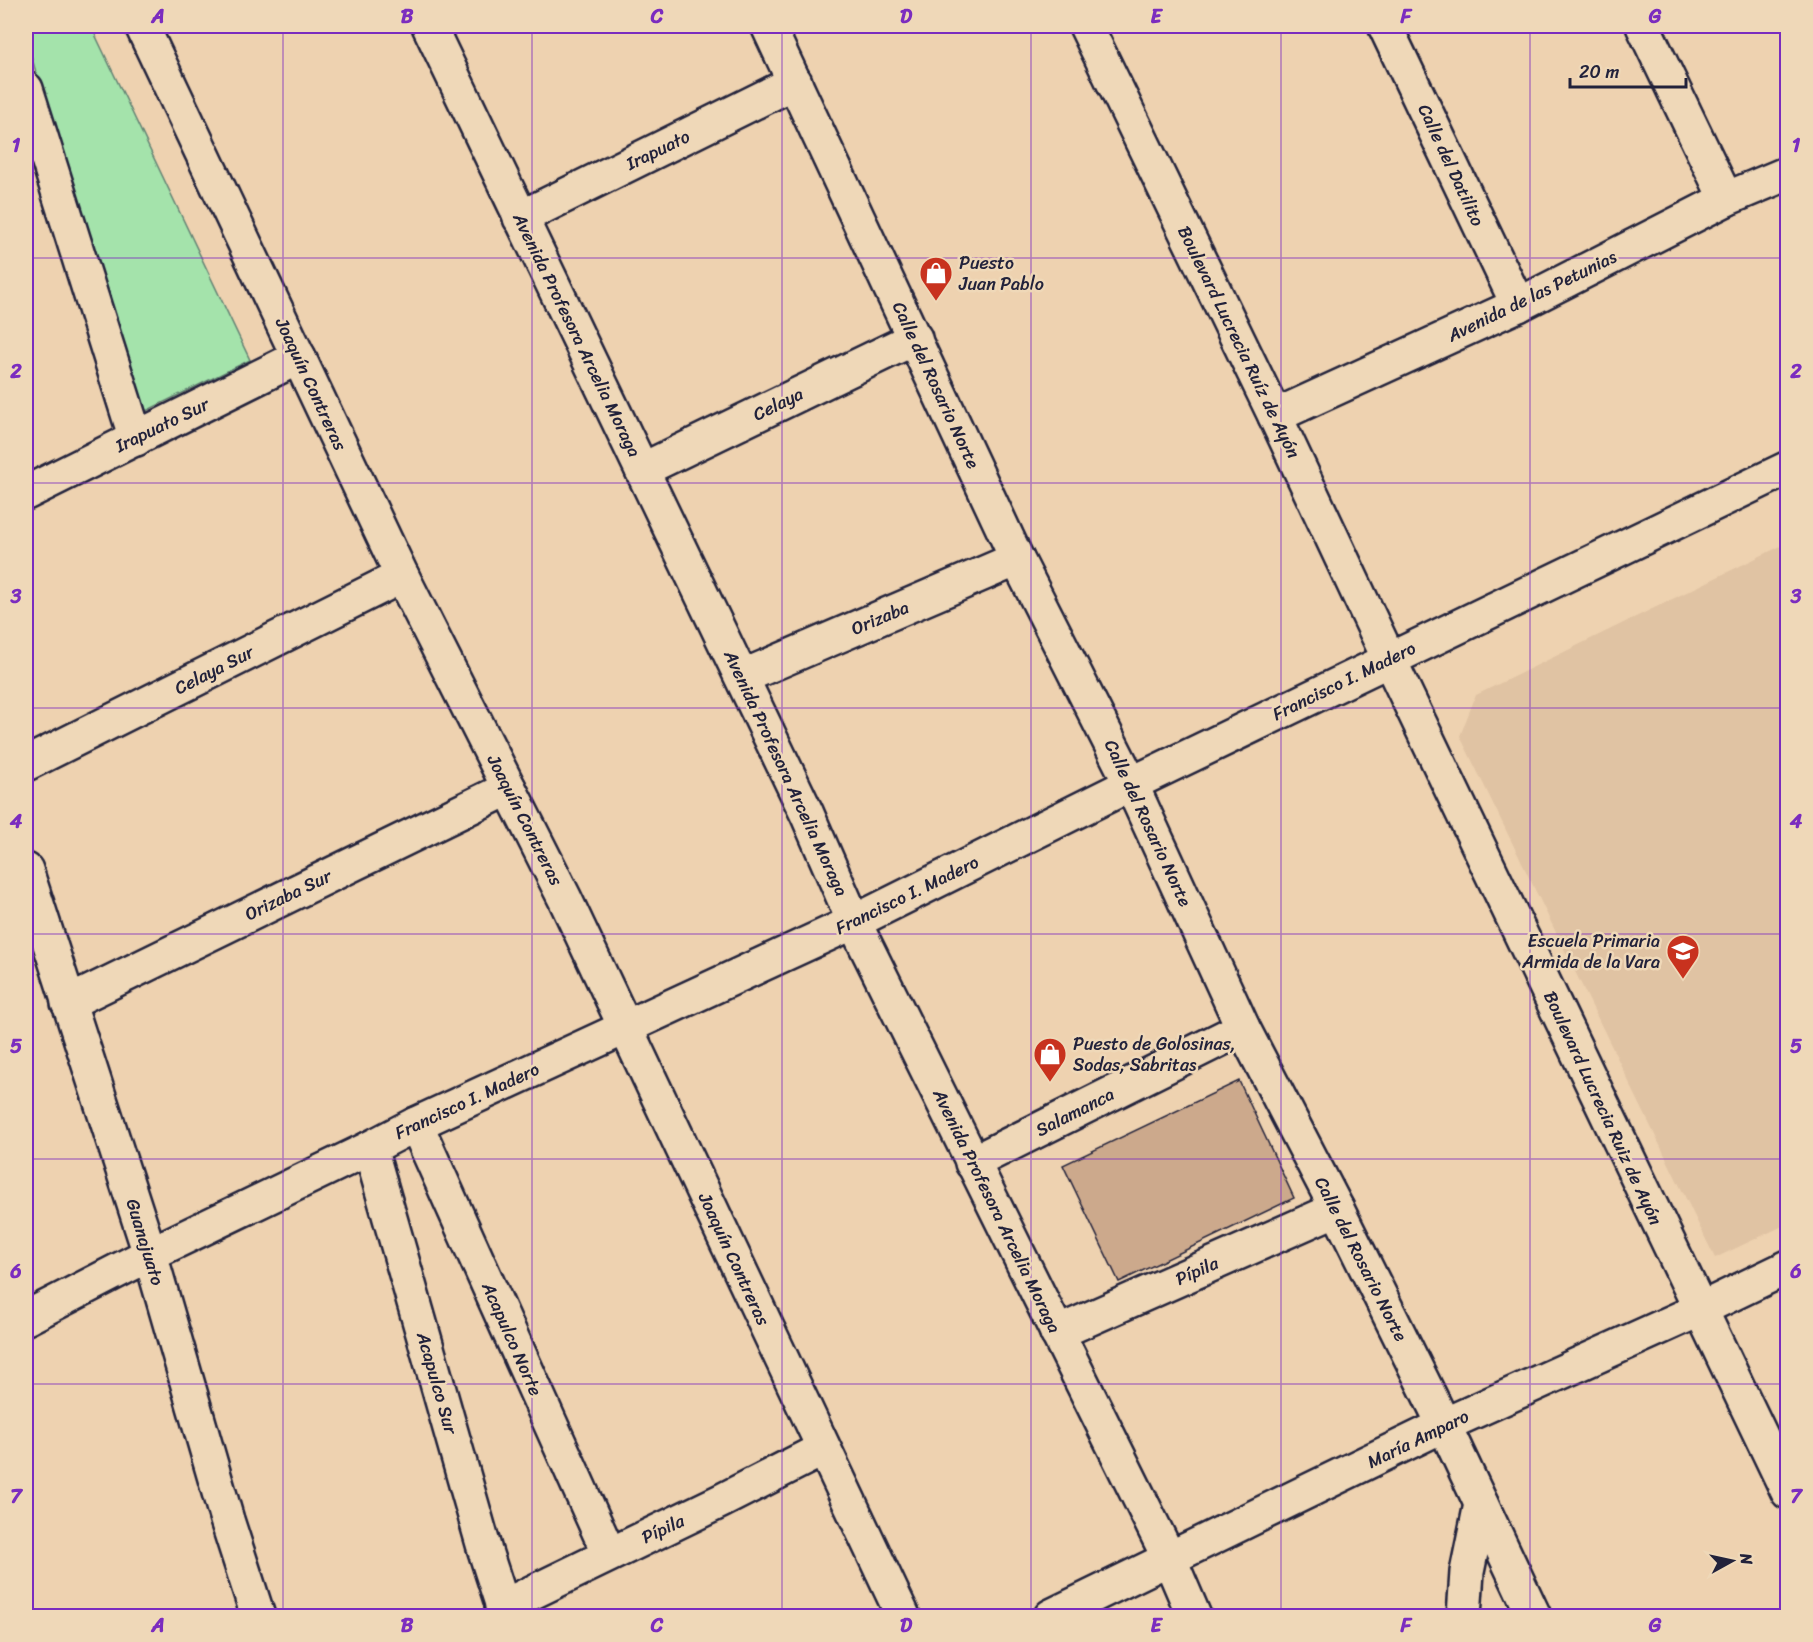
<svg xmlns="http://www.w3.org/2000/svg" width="1813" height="1642" viewBox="0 0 1813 1642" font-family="Sriracha,sans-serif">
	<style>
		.built { fill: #e0c3a3 }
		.green { fill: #a4e3ab; stroke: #638273; stroke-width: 1.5 }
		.building { fill: #cca98c; stroke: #22223b; stroke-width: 1.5 }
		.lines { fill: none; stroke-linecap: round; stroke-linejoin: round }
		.minor-casing { stroke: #22223b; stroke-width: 38 }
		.tertiary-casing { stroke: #22223b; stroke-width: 38 }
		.minor { stroke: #efd8b8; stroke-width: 33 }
		.tertiary { stroke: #efd8b8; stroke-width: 33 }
		.grid { fill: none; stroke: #7b2cbf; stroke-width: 1.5; stroke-opacity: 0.55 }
		.labels { text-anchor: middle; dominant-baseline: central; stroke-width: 5; stroke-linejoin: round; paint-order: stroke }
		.street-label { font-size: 18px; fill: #22223b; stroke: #efd8b8 }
		.poi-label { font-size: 18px; fill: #22223b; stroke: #efd8b8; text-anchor: start }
		.neatline { fill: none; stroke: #7b2cbf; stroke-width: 2 }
		.grid-label { font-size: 20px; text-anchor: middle; font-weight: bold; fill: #7b2cbf }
	</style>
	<rect width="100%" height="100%" fill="#eed2b0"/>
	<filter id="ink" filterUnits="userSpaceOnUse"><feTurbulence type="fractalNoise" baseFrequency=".0167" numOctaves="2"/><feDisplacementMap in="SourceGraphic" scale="12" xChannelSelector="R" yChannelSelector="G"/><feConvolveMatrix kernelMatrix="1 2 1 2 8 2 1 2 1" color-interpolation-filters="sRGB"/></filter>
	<g filter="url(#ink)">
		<path class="built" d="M1787,543V1224L1715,1258L1460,736L1476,695Z"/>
		<path class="green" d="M26,26H91L250,360L146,411L67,180L31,55L26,36Z"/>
		<path class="building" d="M1239,1081L1294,1198L1119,1282L1063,1165Z"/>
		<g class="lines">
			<g class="minor-casing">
				<g id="minor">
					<path d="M142,26L402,576L565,899L903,1616"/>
					<path d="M429,26L807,814L854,922L1170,1560L1194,1616"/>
					<path d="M768,26L1017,559L1131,784L1243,1028L1337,1209L1444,1425L1534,1616"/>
					<path d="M1086,26L1275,416L1389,659"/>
					<path d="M1385,26L1518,305"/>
					<path d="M1643,26L1726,199"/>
					<path d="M26,89L136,439"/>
					<path d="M520,218L795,82"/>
					<path d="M1275,416L1518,305L1726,199L1788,173"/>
					<path d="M642,470L915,338"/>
					<path d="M26,493L299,357"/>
					<path d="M742,677L1017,559"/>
					<path d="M26,764L402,576"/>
					<path d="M26,870L150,1254L227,1520L258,1616"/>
					<path d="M68,1003L509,788"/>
					<path d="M416,1124L609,1554"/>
					<path d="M370,1148L485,1551L506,1616"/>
					<path d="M972,1163L1243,1028"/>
					<path d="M1057,1333L1337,1209"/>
					<path d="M502,1607L721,1501L823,1449"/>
					<path d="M1051,1616L1444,1425L1699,1310L1788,1267"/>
					<path d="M1464,1616L1467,1572L1481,1504"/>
				</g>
			</g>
			<g class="tertiary-casing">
				<g id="tertiary">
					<path d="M1389,659L1788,1492"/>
					<path d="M26,1318L150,1254L370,1148L416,1124L854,922L1131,784L1788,468"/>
				</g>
			</g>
			<use href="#minor" class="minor"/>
			<use href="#tertiary" class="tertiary"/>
		</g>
	</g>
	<path class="grid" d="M283,26V1616M532,26V1616M782,26V1616M1031,26V1616M1281,26V1616M1530,26V1616M26,258H1788M26,483H1788M26,708H1788M26,934H1788M26,1159H1788M26,1384H1788"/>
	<defs>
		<g id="shop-pin" transform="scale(1.725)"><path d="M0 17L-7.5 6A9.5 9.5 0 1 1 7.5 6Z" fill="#c8321e" stroke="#efd8b8"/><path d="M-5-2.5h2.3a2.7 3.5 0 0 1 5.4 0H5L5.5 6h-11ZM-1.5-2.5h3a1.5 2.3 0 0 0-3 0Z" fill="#fff"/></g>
		<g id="school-pin" transform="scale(1.725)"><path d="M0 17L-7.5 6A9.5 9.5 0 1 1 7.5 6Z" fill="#c8321e" stroke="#efd8b8"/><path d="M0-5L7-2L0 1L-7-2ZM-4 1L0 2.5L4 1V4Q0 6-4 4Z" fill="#fff"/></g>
	</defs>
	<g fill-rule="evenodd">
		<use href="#shop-pin" x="936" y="273"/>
		<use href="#school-pin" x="1683" y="951"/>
		<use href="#shop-pin" x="1050" y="1054"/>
	</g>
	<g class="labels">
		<g class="street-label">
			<text transform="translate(658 150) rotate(-26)">Irapuato</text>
			<text transform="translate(1451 165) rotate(65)">Calle del Datilito</text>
			<text transform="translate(1532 296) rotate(-26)">Avenida de las Petunias</text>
			<text transform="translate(577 335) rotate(64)">Avenida Profesora Arcelia Moraga</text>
			<text transform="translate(1239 342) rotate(64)">Boulevard Lucrecia Ruíz de Ayón</text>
			<text transform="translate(311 384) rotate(65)">Joaquín Contreras</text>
			<text transform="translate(936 385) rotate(65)">Calle del Rosario Norte</text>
			<text transform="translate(778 404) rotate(-26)">Celaya</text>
			<text transform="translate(162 425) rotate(-26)">Irapuato Sur</text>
			<text transform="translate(880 618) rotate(-23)">Orizaba</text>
			<text transform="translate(214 670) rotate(-27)">Celaya Sur</text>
			<text transform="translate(1344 681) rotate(-26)">Francisco I. Madero</text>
			<text transform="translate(786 773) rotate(65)">Avenida Profesora Arcelia Moraga</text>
			<text transform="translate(525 820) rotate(63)">Joaquín Contreras</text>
			<text transform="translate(1148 823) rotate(65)">Calle del Rosario Norte</text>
			<text transform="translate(288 895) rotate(-26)">Orizaba Sur</text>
			<text transform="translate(907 895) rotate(-26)">Francisco I. Madero</text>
			<text transform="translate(467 1101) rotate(-25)">Francisco I. Madero</text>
			<text transform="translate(1603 1108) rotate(65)">Boulevard Lucrecia Ruiz de Ayón</text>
			<text transform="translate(1075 1112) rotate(-27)">Salamanca</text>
			<text transform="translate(997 1211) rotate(64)">Avenida Profesora Arcelia Moraga</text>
			<text transform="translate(145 1242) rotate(73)">Guanajuato</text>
			<text transform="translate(734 1259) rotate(65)">Joaquín Contreras</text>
			<text transform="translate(1361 1259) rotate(63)">Calle del Rosario Norte</text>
			<text transform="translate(1197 1271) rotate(-24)">Pípila</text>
			<text transform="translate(512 1339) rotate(66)">Acapulco Norte</text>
			<text transform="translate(437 1383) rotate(74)">Acapulco Sur</text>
			<text transform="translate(1418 1439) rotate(-26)">María Amparo</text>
			<text transform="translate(663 1529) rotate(-25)">Pípila</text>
		</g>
		<g class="poi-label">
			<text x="959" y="263">Puesto<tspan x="959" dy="21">Juan Pablo</tspan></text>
			<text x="1660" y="941" text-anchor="end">Escuela Primaria<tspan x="1660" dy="21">Armida de la Vara</tspan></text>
			<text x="1073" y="1044">Puesto de Golosinas,<tspan x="1073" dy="21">Sodas, Sabritas</tspan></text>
		</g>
	</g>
	<rect width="1813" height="1642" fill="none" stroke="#efd8b8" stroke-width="66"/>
	<g transform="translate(1732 1561) rotate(82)" stroke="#efd8b8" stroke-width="4.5" paint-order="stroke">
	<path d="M0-4.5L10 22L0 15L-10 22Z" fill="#22223b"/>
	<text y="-9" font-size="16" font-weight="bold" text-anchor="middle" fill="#22223b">N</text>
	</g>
	<path d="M1570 78v9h116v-9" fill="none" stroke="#22223b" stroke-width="3"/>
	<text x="1579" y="78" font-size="18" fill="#22223b" stroke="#efd8b8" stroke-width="4.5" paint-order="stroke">20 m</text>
	<rect x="33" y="33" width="1747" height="1576" class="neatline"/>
	<g class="grid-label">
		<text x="158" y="23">A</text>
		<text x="407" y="23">B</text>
		<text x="657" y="23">C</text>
		<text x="906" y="23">D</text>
		<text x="1156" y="23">E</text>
		<text x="1406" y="23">F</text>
		<text x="1655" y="23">G</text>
		<text x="16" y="152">1</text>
		<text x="1796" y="152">1</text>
		<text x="16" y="378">2</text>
		<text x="1796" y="378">2</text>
		<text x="16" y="603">3</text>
		<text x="1796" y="603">3</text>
		<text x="16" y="828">4</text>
		<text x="1796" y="828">4</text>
		<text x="16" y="1053">5</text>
		<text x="1796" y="1053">5</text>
		<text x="16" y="1278">6</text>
		<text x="1796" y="1278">6</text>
		<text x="16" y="1503">7</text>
		<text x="1796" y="1503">7</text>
		<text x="158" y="1632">A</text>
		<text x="407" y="1632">B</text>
		<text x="657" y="1632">C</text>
		<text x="906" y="1632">D</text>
		<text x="1156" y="1632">E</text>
		<text x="1406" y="1632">F</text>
		<text x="1655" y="1632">G</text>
	</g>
</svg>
